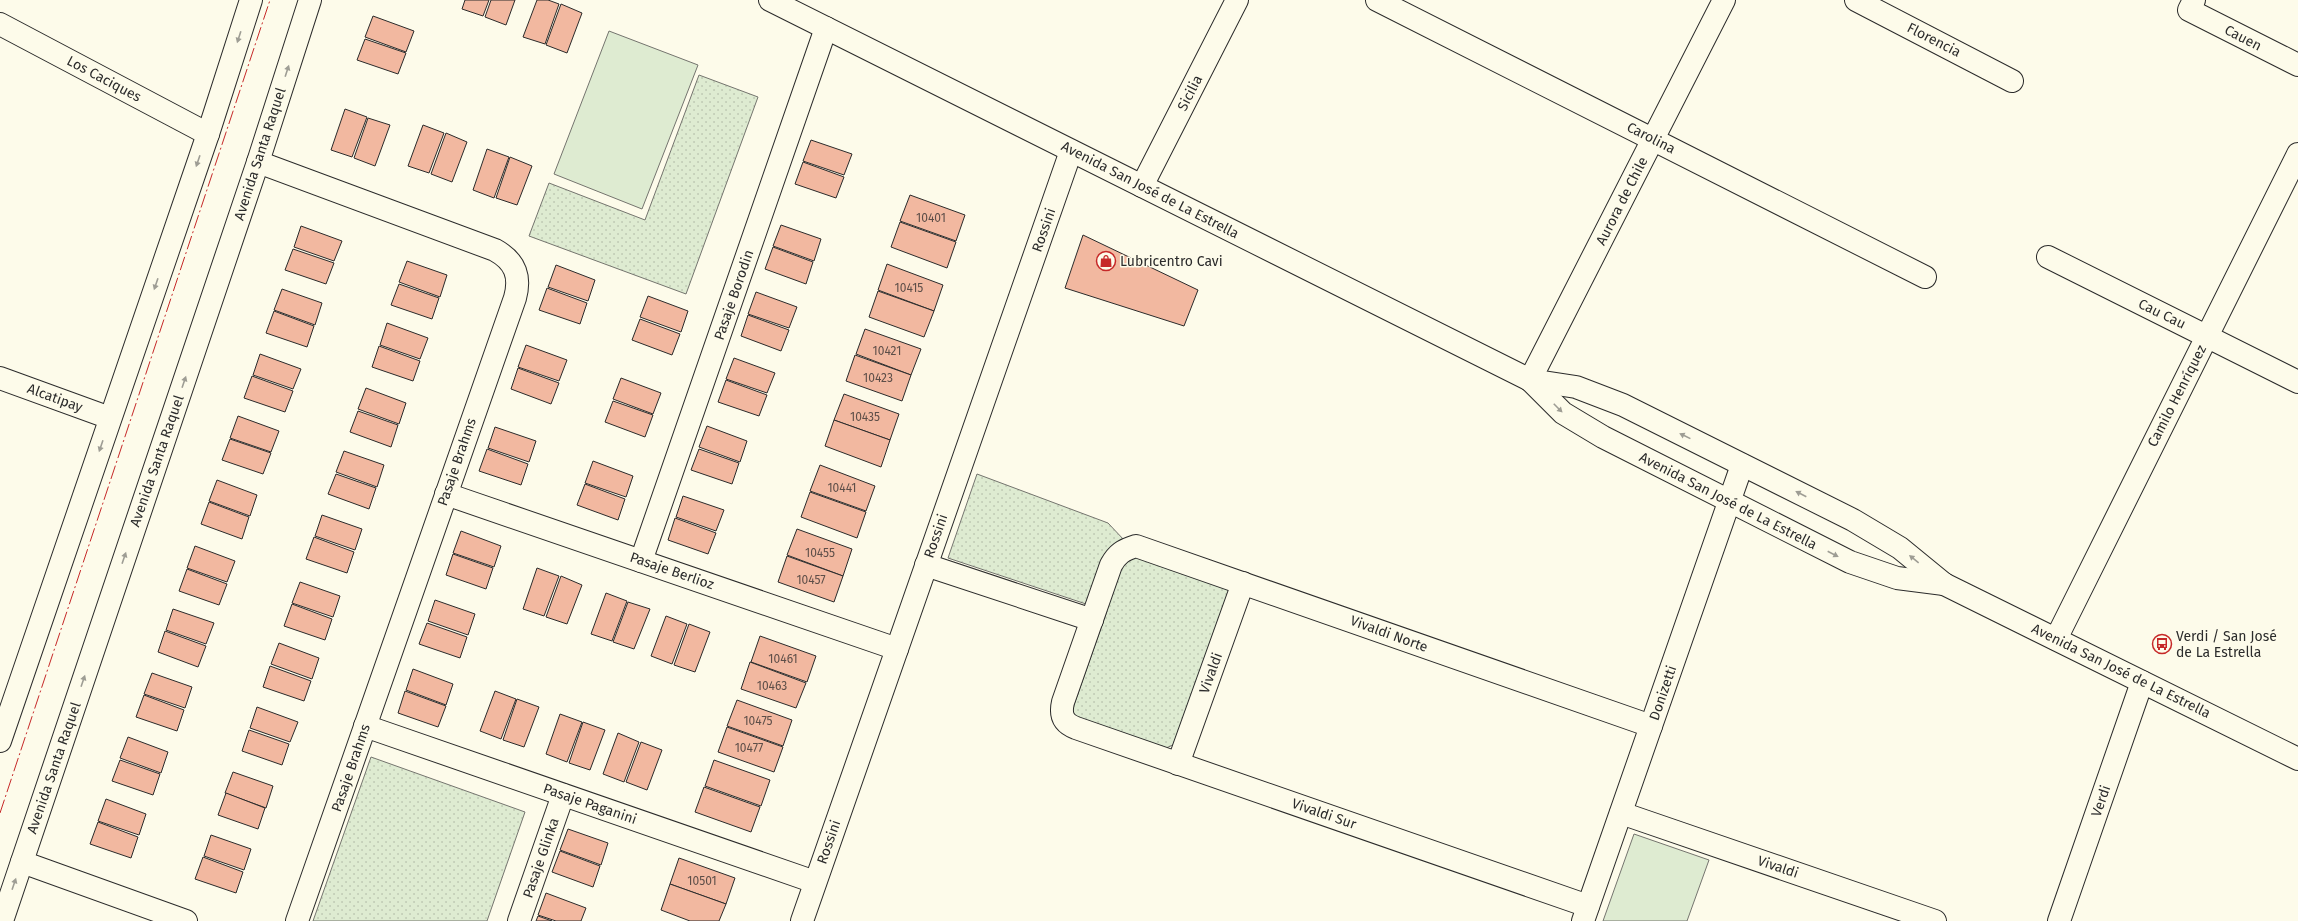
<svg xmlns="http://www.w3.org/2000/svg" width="2298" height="921" viewBox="0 0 2298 921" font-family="'Fira Sans',sans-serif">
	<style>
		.green { fill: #deebd1; stroke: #74746e }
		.park { fill: url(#park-dots); stroke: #74746e }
		.building { fill: #f2b8a0; stroke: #2b2b2b }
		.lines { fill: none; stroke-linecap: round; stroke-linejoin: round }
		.minor-casing { stroke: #2b2b2b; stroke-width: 24 }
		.secondary-casing { stroke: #2b2b2b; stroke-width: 24 }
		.minor { stroke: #fdfbea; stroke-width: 22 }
		.secondary { stroke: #fdfbea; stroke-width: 22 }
		.power { stroke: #c62828; stroke-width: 1; stroke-dasharray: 14 3 2 3; stroke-linecap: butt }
		.oneway { fill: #9e9d94 }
		.labels { text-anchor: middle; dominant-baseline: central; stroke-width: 3; stroke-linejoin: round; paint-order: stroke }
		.number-label { font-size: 12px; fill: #5d4e48 }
		.street-label { font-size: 14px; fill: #2b2b2b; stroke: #fdfbea }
		.poi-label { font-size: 14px; fill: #2b2b2b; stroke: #fdfbea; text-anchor: start }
	</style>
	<defs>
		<pattern id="park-dots" width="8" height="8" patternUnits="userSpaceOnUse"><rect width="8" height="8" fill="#deebd1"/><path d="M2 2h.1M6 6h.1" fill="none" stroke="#bfcab4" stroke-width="1.8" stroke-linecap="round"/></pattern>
	</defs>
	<rect width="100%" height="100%" fill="#fdfbea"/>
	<g class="green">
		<path d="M609,31L698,65L642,209L554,174Z"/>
		<path d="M1634,834L1709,860L1687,921H1603Z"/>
	</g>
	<g class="park">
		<path d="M699,75L758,97L686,294L529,236L549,183L645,220Z"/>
		<path d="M977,474L1108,523L1141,558L1225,584L1230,593L1173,745L1166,748L1069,719L1107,611L948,558Z"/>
		<path d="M371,757L525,812L487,921H313Z"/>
	</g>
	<g class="building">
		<path d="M465,0H489L483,16L462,9Z"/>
		<path d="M491,0H515L506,25L485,17Z"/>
		<path d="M537,0H548L559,4L545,44L523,37Z"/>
		<path d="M561,4L582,13L567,53L546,45Z"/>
		<path d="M373,16L414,31L406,52L365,37Z"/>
		<path d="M365,39L406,53L398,74L357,60Z"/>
		<path d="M345,109L367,117L352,157L331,150Z"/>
		<path d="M368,118L390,125L375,166L354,158Z"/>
		<path d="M423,125L444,133L429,173L408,166Z"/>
		<path d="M446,133L467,142L452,182L431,174Z"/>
		<path d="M811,140L852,154L844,175L803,161Z"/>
		<path d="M487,149L509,157L494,198L473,190Z"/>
		<path d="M510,157L532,166L517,205L496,198Z"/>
		<path d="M803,162L844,177L836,198L795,184Z"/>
		<path d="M910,195L965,215L956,241L900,221Z"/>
		<path d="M900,222L956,242L947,268L891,247Z"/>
		<path d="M781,225L821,239L814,261L773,246Z"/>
		<path d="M301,226L342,241L334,261L294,247Z"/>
		<path d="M1083,235L1198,290L1184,326L1065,288Z"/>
		<path d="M773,247L813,262L806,284L765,269Z"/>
		<path d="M293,249L334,263L326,284L285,270Z"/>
		<path d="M407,261L447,275L440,297L399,282Z"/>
		<path d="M887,264L943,285L934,311L878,290Z"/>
		<path d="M556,265L595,280L588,301L548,287Z"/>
		<path d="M399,284L439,298L432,319L391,305Z"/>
		<path d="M547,288L587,303L580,324L539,310Z"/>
		<path d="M282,289L322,303L315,325L274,310Z"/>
		<path d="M878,291L934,311L924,337L869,317Z"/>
		<path d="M756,292L797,307L789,328L748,314Z"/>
		<path d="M648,296L688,311L681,332L640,317Z"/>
		<path d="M274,311L314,326L307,347L266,333Z"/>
		<path d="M748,315L789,330L781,351L741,336Z"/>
		<path d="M640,319L680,334L672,355L632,340Z"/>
		<path d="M387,323L428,338L420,359L380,345Z"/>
		<path d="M865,329L921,349L911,375L856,354Z"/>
		<path d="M526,345L567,360L559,381L518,367Z"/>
		<path d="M379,346L420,361L413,381L372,367Z"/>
		<path d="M260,354L301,369L293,389L253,375Z"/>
		<path d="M855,355L911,375L902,401L846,381Z"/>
		<path d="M734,358L775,373L767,393L726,379Z"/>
		<path d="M518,368L559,383L551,404L511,389Z"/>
		<path d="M252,376L293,391L285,412L244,398Z"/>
		<path d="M621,378L661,393L653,414L613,399Z"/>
		<path d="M726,380L767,395L759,416L718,402Z"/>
		<path d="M366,388L406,403L399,424L358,409Z"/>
		<path d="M844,394L899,414L890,440L834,420Z"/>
		<path d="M613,401L653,415L645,437L605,422Z"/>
		<path d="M358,411L398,425L391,447L350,432Z"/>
		<path d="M238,416L279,431L271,452L230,438Z"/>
		<path d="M834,420L890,440L881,467L825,446Z"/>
		<path d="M707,426L747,441L740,462L699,447Z"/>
		<path d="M495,427L536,441L529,462L488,448Z"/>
		<path d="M230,439L271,453L263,474L222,460Z"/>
		<path d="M487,449L528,464L521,485L479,471Z"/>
		<path d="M699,449L739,463L732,484L691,470Z"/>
		<path d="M344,451L384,465L377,487L336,472Z"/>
		<path d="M593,461L633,476L626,497L585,483Z"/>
		<path d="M820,465L875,486L866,511L810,491Z"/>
		<path d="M336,474L376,488L369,509L328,494Z"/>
		<path d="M217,480L257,495L250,516L209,501Z"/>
		<path d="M585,484L625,499L618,520L577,505Z"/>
		<path d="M810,492L866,512L857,538L801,517Z"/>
		<path d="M683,496L724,510L716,531L676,517Z"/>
		<path d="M209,502L249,517L242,539L201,524Z"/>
		<path d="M322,515L362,529L355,550L315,536Z"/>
		<path d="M675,518L716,533L708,554L668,540Z"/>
		<path d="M797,529L852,549L843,576L787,555Z"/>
		<path d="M461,531L501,546L494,567L453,553Z"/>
		<path d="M314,537L354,552L347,573L306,559Z"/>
		<path d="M195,546L235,561L227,582L187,568Z"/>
		<path d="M453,554L493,568L486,589L446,575Z"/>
		<path d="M787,556L843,576L834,602L778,582Z"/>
		<path d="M537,568L559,576L544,616L523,609Z"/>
		<path d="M187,569L227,584L219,605L179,591Z"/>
		<path d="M561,576L582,585L567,624L546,617Z"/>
		<path d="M300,582L340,596L333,617L292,603Z"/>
		<path d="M606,593L627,601L612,641L591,634Z"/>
		<path d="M435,600L475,614L468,635L428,621Z"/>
		<path d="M628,602L650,609L634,649L613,642Z"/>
		<path d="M292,604L332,619L325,640L284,626Z"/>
		<path d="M173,609L214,623L206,644L166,630Z"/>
		<path d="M666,616L687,624L672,664L651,656Z"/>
		<path d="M427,623L467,637L460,658L419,644Z"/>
		<path d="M689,624L710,632L695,672L674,665Z"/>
		<path d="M165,631L206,646L198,667L158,652Z"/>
		<path d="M760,636L816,656L807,682L751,662Z"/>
		<path d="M279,643L319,658L312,679L271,664Z"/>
		<path d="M750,662L806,683L796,708L741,689Z"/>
		<path d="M270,666L311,681L304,701L263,687Z"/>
		<path d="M413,669L453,684L446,705L406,690Z"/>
		<path d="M152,673L192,687L185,708L144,694Z"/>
		<path d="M405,691L446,706L438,727L398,713Z"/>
		<path d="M495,691L516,699L501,739L480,731Z"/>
		<path d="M144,695L184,710L177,731L136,717Z"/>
		<path d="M517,699L539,707L524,747L503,740Z"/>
		<path d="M737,700L792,720L783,746L727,726Z"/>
		<path d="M257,707L298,722L290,742L250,728Z"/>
		<path d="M560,714L582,722L567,762L546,754Z"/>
		<path d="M583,722L605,730L590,770L569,763Z"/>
		<path d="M727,727L783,747L774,772L718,752Z"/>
		<path d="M249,730L289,744L282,765L242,751Z"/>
		<path d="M618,733L639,742L624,782L603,774Z"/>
		<path d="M128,737L168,752L161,773L120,758Z"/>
		<path d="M641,742L662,750L647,790L626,782Z"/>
		<path d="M120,760L160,774L153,795L112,781Z"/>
		<path d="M714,760L770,780L761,806L705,786Z"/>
		<path d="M233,772L273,786L266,808L225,793Z"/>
		<path d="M704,787L760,807L751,832L695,812Z"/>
		<path d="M226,793L265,808L258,829L218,815Z"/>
		<path d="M106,799L146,814L139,835L98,821Z"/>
		<path d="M98,822L138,837L131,858L90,844Z"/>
		<path d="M568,829L608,843L601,865L560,850Z"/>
		<path d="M211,835L251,849L244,870L204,856Z"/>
		<path d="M560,851L600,866L593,887L552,872Z"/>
		<path d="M203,857L243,872L236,893L195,879Z"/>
		<path d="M679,858L735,878L726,904L670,884Z"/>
		<path d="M670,884L726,904L719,921H690L661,910Z"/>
		<path d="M546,893L586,908L581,921H556L538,915Z"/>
		<path d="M538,916L552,921H536Z"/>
	</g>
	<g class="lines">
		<g class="minor-casing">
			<g id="minor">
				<path d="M1377,0L1925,277"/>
				<path d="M1856,0L2012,81"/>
				<path d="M2194,0L2189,10L2298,65"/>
				<path d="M0,24L208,134"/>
				<path d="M258,162L495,250C515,261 521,276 515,298L297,921"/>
				<path d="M1142,186L1237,0"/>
				<path d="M2048,257L2298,382"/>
				<path d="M0,378L110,418"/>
				<path d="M1530,380L1724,0"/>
				<path d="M446,494L897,649"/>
				<path d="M641,561L826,28"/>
				<path d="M926,565L1092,620"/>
				<path d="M2056,639L2298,154"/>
				<path d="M365,726L815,882"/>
				<path d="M1178,764L1243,583"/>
				<path d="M1621,813L1935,921"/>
				<path d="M22,862L186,921"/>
				<path d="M1588,906L1076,728C1063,723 1060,715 1063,702L1111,565C1117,554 1123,550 1136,546L1651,726"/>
				<path d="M519,921L563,795"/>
				<path d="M802,921L1071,151"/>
				<path d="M1583,921L1742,465"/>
				<path d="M2059,921L2142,682"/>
			</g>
		</g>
		<g class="secondary-casing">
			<g id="secondary">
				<path d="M770,0L1530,380L1576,387L1623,405L1853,520L1900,548L1944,584L2298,759"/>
				<path d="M1530,380L1563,413L1603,437L1850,562L1897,578L1944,584"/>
				<path d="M0,741L208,134L251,0"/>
				<path d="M2,921L258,162L310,0"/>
			</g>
		</g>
		<use href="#minor" class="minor"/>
		<use href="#secondary" class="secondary"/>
		<path class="power" d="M0,813L270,0"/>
	</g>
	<defs><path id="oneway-solid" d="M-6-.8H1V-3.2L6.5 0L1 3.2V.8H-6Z"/></defs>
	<g class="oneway">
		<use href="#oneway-solid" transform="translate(239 37) rotate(108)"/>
		<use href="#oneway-solid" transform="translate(287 71) rotate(-72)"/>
		<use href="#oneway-solid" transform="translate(198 161) rotate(109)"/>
		<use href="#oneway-solid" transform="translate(156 284) rotate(109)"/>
		<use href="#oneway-solid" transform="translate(184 382) rotate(-71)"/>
		<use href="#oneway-solid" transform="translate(1558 408) rotate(45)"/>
		<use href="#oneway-solid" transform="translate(1685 436) rotate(-154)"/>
		<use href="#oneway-solid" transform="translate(101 446) rotate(109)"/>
		<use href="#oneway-solid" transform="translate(1801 494) rotate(-153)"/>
		<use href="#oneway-solid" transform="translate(1833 554) rotate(27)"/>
		<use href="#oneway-solid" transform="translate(124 558) rotate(-71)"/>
		<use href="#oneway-solid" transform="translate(1914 559) rotate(-141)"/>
		<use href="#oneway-solid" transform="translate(83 681) rotate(-71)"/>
		<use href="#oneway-solid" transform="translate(14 884) rotate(-71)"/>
	</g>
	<defs>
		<g id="shop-ring" transform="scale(1)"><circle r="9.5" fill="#fdfbea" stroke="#c62828" stroke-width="1.5"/><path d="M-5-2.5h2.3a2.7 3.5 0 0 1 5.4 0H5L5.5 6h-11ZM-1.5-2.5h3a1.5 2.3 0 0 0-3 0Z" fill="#c62828"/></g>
		<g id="bus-ring" transform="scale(1)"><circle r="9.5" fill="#fdfbea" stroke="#c62828" stroke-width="1.5"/><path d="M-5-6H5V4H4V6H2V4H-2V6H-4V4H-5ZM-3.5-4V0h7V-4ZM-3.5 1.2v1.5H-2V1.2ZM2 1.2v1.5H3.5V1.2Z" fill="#c62828"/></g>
	</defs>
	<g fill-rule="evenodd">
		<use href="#shop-ring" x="1106" y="261"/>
		<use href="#bus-ring" x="2162" y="644"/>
	</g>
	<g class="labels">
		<g class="number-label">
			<text x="931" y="218">10401</text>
			<text x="909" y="288">10415</text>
			<text x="887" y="351">10421</text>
			<text x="878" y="378">10423</text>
			<text x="865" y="417">10435</text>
			<text x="842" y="488">10441</text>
			<text x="820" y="553">10455</text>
			<text x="811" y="580">10457</text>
			<text x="783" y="659">10461</text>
			<text x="772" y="686">10463</text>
			<text x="758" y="721">10475</text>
			<text x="749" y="748">10477</text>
			<text x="702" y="881">10501</text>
		</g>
		<g class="street-label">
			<text transform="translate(2243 38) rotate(27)">Cauen</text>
			<text transform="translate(1934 40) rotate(27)">Florencia</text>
			<text transform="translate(104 79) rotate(28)">Los Caciques</text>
			<text transform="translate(1190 93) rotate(-63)">Sicilia</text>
			<text transform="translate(1651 138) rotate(27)">Carolina</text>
			<text transform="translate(260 154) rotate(-72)">Avenida Santa Raquel</text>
			<text transform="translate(1150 190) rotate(27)">Avenida San José de La Estrella</text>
			<text transform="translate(1622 201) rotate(-63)">Aurora de Chile</text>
			<text transform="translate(1044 230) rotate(-71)">Rossini</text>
			<text transform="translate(734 295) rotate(-71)">Pasaje Borodin</text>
			<text transform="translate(2162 314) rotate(26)">Cau Cau</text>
			<text transform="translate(2177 396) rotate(-63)">Camilo Henríquez</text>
			<text transform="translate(55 398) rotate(20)">Alcatipay</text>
			<text transform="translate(157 461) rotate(-71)">Avenida Santa Raquel</text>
			<text transform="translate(457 462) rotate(-71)">Pasaje Brahms</text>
			<text transform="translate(1728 501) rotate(27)">Avenida San José de La Estrella</text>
			<text transform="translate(936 536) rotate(-71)">Rossini</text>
			<text transform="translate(672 571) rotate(19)">Pasaje Berlioz</text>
			<text transform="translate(1389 634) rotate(20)">Vivaldi Norte</text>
			<text transform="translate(2121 671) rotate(26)">Avenida San José de La Estrella</text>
			<text transform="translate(1211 673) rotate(-70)">Vivaldi</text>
			<text transform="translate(1663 693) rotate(-71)">Donizetti</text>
			<text transform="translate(54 768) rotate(-71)">Avenida Santa Raquel</text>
			<text transform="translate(351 768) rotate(-71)">Pasaje Brahms</text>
			<text transform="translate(2101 801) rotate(-71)">Verdi</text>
			<text transform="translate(590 804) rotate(19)">Pasaje Paganini</text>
			<text transform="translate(1324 814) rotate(19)">Vivaldi Sur</text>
			<text transform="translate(829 842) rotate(-71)">Rossini</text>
			<text transform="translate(541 858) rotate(-71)">Pasaje Glinka</text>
			<text transform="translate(1778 867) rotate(19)">Vivaldi</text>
		</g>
		<g class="poi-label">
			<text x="1120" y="261">Lubricentro Cavi</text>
			<text x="2176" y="636">Verdi / San José<tspan x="2176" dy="16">de La Estrella</tspan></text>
		</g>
	</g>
</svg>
